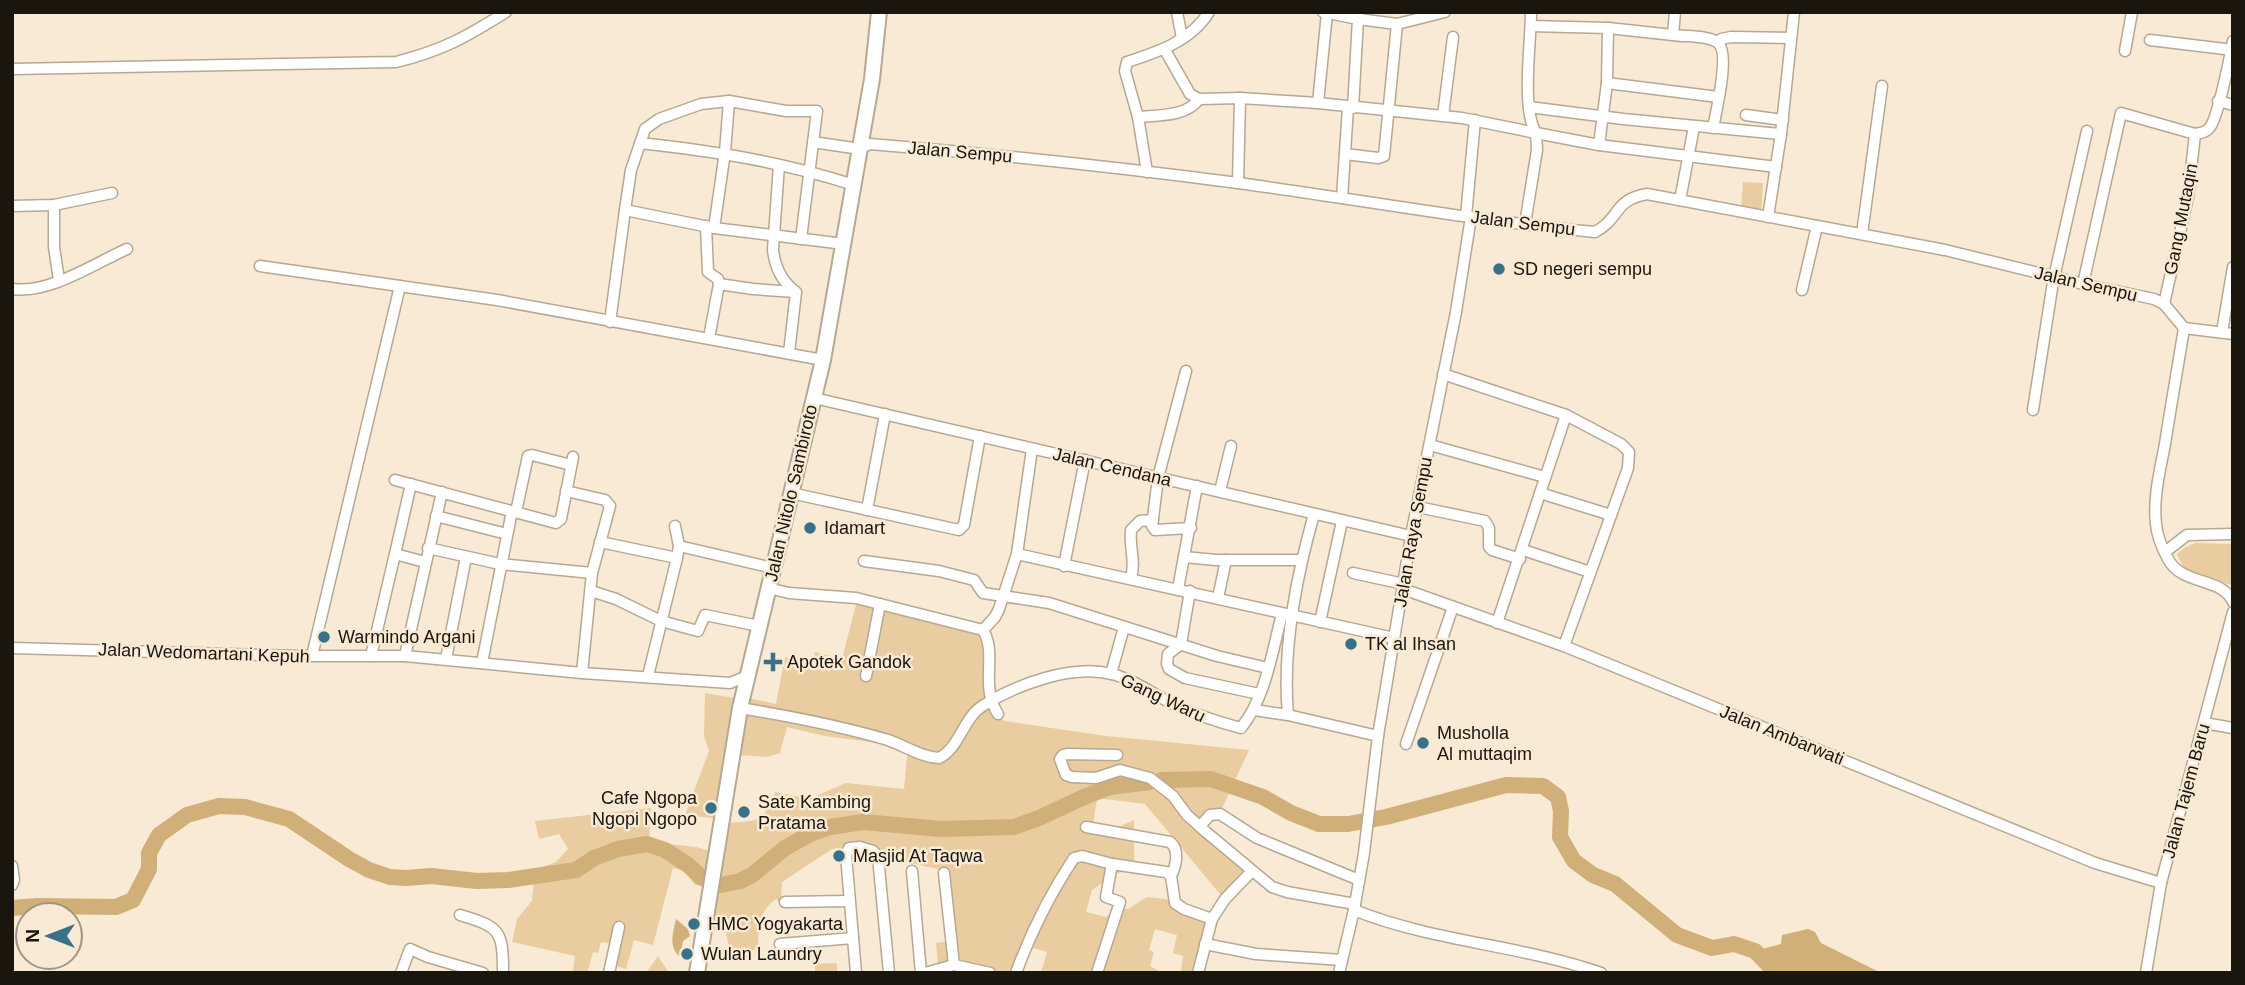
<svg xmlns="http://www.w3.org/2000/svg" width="2245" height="985" viewBox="0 0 2245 985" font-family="Helvetica,sans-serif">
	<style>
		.green { fill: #e9cc9f }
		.water { fill: #d1af79 }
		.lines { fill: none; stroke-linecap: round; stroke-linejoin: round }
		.river { stroke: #d1af79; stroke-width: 16 }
		.street-casing { stroke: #b6a893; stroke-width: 13 }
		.secondary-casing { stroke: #b6a893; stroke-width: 18 }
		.street { stroke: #fff; stroke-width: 10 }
		.secondary { stroke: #fff; stroke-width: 14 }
		.poi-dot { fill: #38718a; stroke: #f8ead4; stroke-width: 2.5 }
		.labels { text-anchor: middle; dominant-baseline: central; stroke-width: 5; stroke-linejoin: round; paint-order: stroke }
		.street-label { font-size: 18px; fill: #1a150d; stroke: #f8ead4 }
		.poi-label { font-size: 18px; fill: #1a150d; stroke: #f8ead4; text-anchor: start }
	</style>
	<rect width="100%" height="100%" fill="#f8ead4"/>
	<g class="green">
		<path d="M1743,182L1763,183L1761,214L1741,209Z"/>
		<path d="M2195,543L2233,544V585L2204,578L2184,569L2177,554L2186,547Z"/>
		<path d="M857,601L983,630L995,644C993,667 978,709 1005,721L1106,736L1249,750L1220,813L1198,827L1250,872L1224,899L1145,804L1097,798L1092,832L1102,835L1134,820V863L1092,890L1086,912L1106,917L1117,908L1128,909L1147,897L1183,901L1206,923L1196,973L1181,971L1183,956L1173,953L1177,935L1155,929L1149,950L1154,952L1150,966L1163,973H1041L1047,952L1030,947L1021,973H991L938,966L936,943L951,941L942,870L844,848L832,849L782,882L781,904L776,899C759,911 759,926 758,946L747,955L730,950L725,929L705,932L713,889L695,885L684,871L673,868L653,945L634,940L626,969L610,964L614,944L601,942L598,953L593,952L588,970L587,973L573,971L575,956L512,942L517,919L532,901L535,870L556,862L568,849L559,834L539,839L535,821L651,808L649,842L696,847L719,854L725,823C758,821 763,824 775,792L809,799L846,783L904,789L908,747L825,736L787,727L780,753L767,757L737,755L744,697L776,704L785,657L812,664L815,652L842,659Z"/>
		<path d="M705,693L734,698L738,709L721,819L685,815L709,751L704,736Z"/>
		<path d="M658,956L669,973H646Z"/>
		<path d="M837,963V973H815V964Z"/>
	</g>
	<g class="water">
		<path d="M676,919L688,929L690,936L683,941L680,957C668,946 673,933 676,919Z"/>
		<path d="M1808,929L1815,932L1821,943L1881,973H1770L1755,951L1781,944L1782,935Z"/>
	</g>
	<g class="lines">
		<g class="river">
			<path d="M1161,780L1211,779L1263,797L1291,813L1319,824H1348L1386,817L1506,785L1543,786L1558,797L1561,811L1560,837L1574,861L1593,875L1615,884L1677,935L1712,948L1734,944L1755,951L1776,973"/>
			<path d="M12,908L37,906L116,907L133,900L149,869V853L159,835L187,815L219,806L245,807L289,819L349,859L369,870L390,877L406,878L431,876L477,881L508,880L576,870L594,858L618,849L647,844L665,850L688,865L701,877L721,885L740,881L752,875L785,848L810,834L830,827L863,822L941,829L1014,827L1039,818L1084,797L1110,787L1150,782"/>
		</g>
		<g class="street-casing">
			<g id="street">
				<path d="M1177,12L1182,38"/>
				<path d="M1323,12L1358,19L1353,108"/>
				<path d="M1359,12L1358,19L1397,24L1445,12"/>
				<path d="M1531,12C1531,43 1521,108 1536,133"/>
				<path d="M1531,26L1608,28L1673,35L1675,12"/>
				<path d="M1673,35C1686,37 1706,35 1717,42C1731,51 1716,112 1713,128"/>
				<path d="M2150,40L2233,50"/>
				<path d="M1719,43L1721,39L1731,37L1791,38"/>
				<path d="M2125,51L2132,12"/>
				<path d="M12,69L396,62C444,50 466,37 506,12"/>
				<path d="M1607,83L1718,97"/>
				<path d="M1199,99L1240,98L1318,103L1462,118L1536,133"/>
				<path d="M2218,101L2233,105"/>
				<path d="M1318,103L1327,13"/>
				<path d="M1529,107L1623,119L1781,134"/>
				<path d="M1746,115L1783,120"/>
				<path d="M1443,116L1453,37"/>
				<path d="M1138,117C1157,115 1187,117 1199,99L1190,94L1165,50"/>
				<path d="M813,142L860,149"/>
				<path d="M640,143C714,151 783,162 854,185"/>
				<path d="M1599,145L1607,83L1608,28"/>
				<path d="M861,148L870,144C993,154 1116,167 1238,183C1357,199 1475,221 1595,232C1621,218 1613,200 1647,194L1945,250L2083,284L2154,299L2164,304L2184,328"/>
				<path d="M1345,154L1378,158L1384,156L1397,24"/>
				<path d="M779,165L773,250C775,267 782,282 796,292L789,353"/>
				<path d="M1147,172L1138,117L1125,71L1127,62C1158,52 1191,41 1209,12"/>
				<path d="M1238,183L1240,98"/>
				<path d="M1342,198L1348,107"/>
				<path d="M1680,200L1694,127"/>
				<path d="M54,205V247L59,280"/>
				<path d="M12,206L54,205L112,193"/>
				<path d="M625,210L631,170L645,129L659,119L701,104L729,101L786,111H817L801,239"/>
				<path d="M1466,216L1475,120"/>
				<path d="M1768,217L1781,134L1794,12"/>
				<path d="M1525,224L1537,150L1536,133L1599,145L1776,167"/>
				<path d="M706,226L708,272L718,279L719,284L709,338"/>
				<path d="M714,228L725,152L729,101"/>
				<path d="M1862,234L1882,86"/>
				<path d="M260,266L497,300L823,360"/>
				<path d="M719,284L753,289L795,292"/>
				<path d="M2083,284L2121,113L2195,134C2201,133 2207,132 2210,127C2218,117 2230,57 2233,41"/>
				<path d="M12,289C50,294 93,264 127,249"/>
				<path d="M1802,290L1817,226"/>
				<path d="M2164,304L2188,197L2195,134"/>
				<path d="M610,322L625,210L714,228L844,244"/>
				<path d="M2184,328C2178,366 2171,405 2165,444C2160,470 2153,497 2156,524C2157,536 2162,548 2168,559C2182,586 2223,577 2233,602"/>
				<path d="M2184,328L2233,334"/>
				<path d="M2222,332L2233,267"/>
				<path d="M1186,371L1158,478L1152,526L1155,530L1191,528"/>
				<path d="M1443,374L1566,415L1621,444L1629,452L1628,468L1564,646"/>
				<path d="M814,398L1411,536"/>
				<path d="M2033,410L2053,282L2087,131"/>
				<path d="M1430,445L1545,477"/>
				<path d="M395,480L556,523L561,519L573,457"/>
				<path d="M411,484L395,554L425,562"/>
				<path d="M566,491L605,500L610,506L592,573L582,673"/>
				<path d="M1220,491L1231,446"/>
				<path d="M791,493L959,530L964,525L980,436"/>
				<path d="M1540,493L1611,515"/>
				<path d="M1418,507L1485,521L1489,528V547L1492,550L1520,559"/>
				<path d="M867,510L885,414"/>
				<path d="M516,512L528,456L532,455L571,465"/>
				<path d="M436,516L507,534"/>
				<path d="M600,542L677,558"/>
				<path d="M679,546L773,568"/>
				<path d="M428,548L500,564L592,573"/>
				<path d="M1523,550L1590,572"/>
				<path d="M2165,552L2187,535L2233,534"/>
				<path d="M1017,554L1394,638"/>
				<path d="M1184,557L1216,560H1301"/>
				<path d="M864,561L939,571L974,580L983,593L1049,603L1217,656L1268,668"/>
				<path d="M1064,566L1085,460"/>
				<path d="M1353,573L1404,584"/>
				<path d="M1131,578C1136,560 1129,548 1131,530L1140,521L1153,520"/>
				<path d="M768,588L789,593L856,598L983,630L995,617L999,609L1017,554L1032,449"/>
				<path d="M1178,589L1197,486"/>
				<path d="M1403,589L1564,646L2095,863L2161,883"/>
				<path d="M591,591L616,599L661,621L698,631L705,615L759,626"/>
				<path d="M1190,591L1181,644L1168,654L1167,664L1169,669L1185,678L1259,694"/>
				<path d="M1218,598L1226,560"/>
				<path d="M1320,622L1342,521"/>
				<path d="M1497,623L1566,415"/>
				<path d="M983,630C998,655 979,685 998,714"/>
				<path d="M12,648L299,656H405L582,673L730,683L747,676"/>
				<path d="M312,656L400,286"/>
				<path d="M371,656L395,554"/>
				<path d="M405,656L442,492"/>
				<path d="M446,659L466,557"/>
				<path d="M482,663L512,511"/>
				<path d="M1111,674L1124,627"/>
				<path d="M648,676L677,558L679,546L675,526"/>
				<path d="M866,676L880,604"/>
				<path d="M740,708C789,716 840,726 888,740C905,746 921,757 939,758C960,748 963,717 984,705C1018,684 1072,664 1112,674C1135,680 1154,695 1175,705C1197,715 1218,722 1241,728C1266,697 1272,652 1282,614"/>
				<path d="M1254,710L1288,715L1378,736"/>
				<path d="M1288,715C1282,648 1296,578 1314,514"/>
				<path d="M2204,723L2233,728"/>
				<path d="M1406,744L1453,607"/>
				<path d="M1117,755L1067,754L1063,755L1060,759L1066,775L1072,777L1096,778L1120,770L1150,778L1173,796L1187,815L1206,832L1272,887L1287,892L1355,904"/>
				<path d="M1200,826L1210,815L1220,814L1257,838L1359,880"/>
				<path d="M1086,827L1170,842C1180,850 1176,866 1171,876"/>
				<path d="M12,866L14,880L12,885"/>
				<path d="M912,871L921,973"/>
				<path d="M944,873L954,965"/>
				<path d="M785,902L849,901"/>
				<path d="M1354,910C1434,942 1521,945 1601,973"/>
				<path d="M460,915C500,927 503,930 503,973"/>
				<path d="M780,944L853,938"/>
				<path d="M1205,944L1256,954L1342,960"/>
				<path d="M401,973L410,949L428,957L483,973"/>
				<path d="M609,973L619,927"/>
				<path d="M856,973L846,855L849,848L860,847L873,851L878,857L889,973"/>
				<path d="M925,973L954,965L990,973"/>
				<path d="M1016,973C1031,932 1050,894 1074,858L1082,856L1112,864"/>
				<path d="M1097,973L1120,902L1106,897L1112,864L1166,872L1171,876L1175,903L1184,909L1212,919"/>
				<path d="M1198,973L1212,919L1225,899L1252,871"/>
				<path d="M1339,973L1354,910L1364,853L1378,736L1411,536L1456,312L1471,217"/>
				<path d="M2146,973L2161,883L2233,612"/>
			</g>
		</g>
		<g class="secondary-casing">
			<path id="secondary" d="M697,973L740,708L823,360L872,79L879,12"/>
		</g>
		<use href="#street" class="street"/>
		<use href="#secondary" class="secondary"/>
	</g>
	<g class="poi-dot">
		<circle cx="1499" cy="269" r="7"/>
		<circle cx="810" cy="528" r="7"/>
		<circle cx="324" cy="637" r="7"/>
		<circle cx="1351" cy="644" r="7"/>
		<path d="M769.5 651.5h7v7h7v7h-7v7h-7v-7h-7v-7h7z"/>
		<circle cx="1423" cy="743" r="7"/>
		<circle cx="711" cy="808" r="7"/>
		<circle cx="744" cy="812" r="7"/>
		<circle cx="839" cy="856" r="7"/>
		<circle cx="694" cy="924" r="7"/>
		<circle cx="687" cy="954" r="7"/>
	</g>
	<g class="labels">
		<g class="street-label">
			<text transform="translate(960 152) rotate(5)">Jalan Sempu</text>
			<text transform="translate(2181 219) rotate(-79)">Gang Mutaqin</text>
			<text transform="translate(1523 223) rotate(7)">Jalan Sempu</text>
			<text transform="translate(2086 284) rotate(13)">Jalan Sempu</text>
			<text transform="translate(1112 467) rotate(13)">Jalan Cendana</text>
			<text transform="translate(791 493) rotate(-77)">Jalan Nitolo Sambiroto</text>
			<text transform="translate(1413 532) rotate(-80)">Jalan Raya Sempu</text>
			<text transform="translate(204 653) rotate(2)">Jalan Wedomartani Kepuh</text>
			<text transform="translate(1163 698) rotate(25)">Gang Waru</text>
			<text transform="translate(1782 735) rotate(22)">Jalan Ambarwati</text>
			<text transform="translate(2186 791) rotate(-75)">Jalan Tajem Baru</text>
		</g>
		<g class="poi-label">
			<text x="1513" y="269">SD negeri sempu</text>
			<text x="824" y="528">Idamart</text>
			<text x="338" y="637">Warmindo Argani</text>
			<text x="1365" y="644">TK al Ihsan</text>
			<text x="787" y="662">Apotek Gandok</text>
			<text x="1437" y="733">Musholla<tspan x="1437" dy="21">Al muttaqim</tspan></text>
			<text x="697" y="798" text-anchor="end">Cafe Ngopa<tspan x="697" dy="21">Ngopi Ngopo</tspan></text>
			<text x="758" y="802">Sate Kambing<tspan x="758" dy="21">Pratama</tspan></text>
			<text x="853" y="856">Masjid At Taqwa</text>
			<text x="708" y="924">HMC Yogyakarta</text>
			<text x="701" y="954">Wulan Laundry</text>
		</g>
	</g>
	<rect width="2245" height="985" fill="none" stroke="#1a150d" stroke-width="28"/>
	<g transform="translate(49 936) rotate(270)"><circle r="33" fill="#f8ead4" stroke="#9f9584" stroke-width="2"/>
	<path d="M0-5L12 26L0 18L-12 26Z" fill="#38718a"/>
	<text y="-10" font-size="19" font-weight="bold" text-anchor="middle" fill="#1a150d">N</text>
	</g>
</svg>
